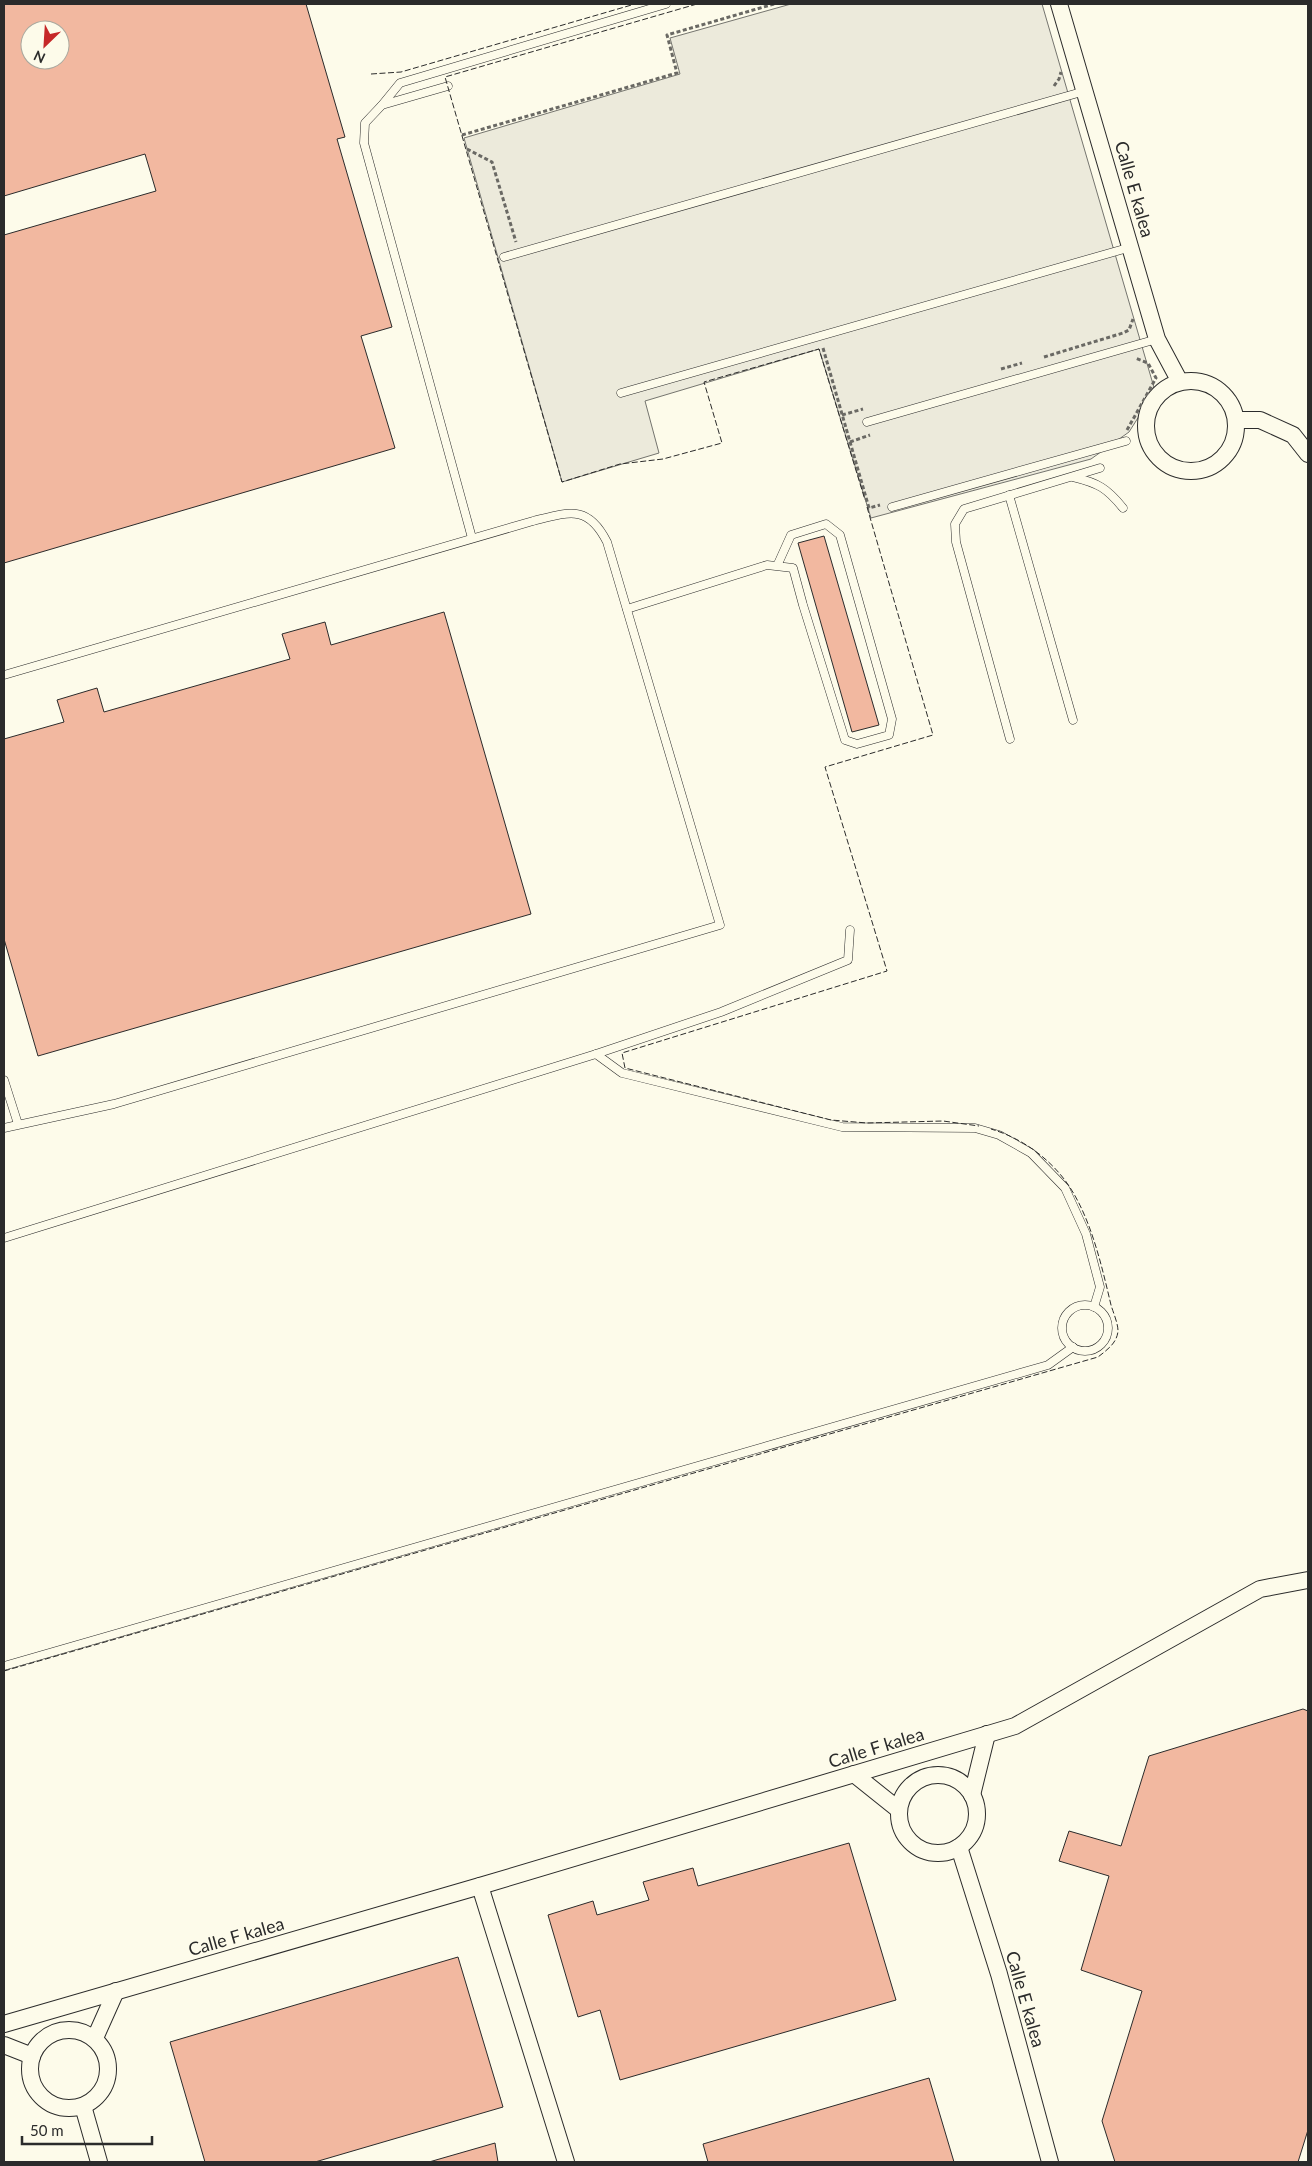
<svg xmlns="http://www.w3.org/2000/svg" width="1312" height="2166" viewBox="0 0 1312 2166" font-family="Lato,sans-serif">
	<style>
		.parking { fill: #eceadb; stroke: #74746e }
		.building { fill: #f2b8a0; stroke: #2b2b2b; fill-rule: evenodd }
		.lines { fill: none; stroke-linecap: round; stroke-linejoin: round }
		.service-casing { stroke: #2b2b2b; stroke-width: 9 }
		.minor-casing { stroke: #2b2b2b; stroke-width: 18 }
		.path { stroke: #6a6964; stroke-width: 3; stroke-dasharray: 4 2.5; stroke-linecap: butt }
		.service { stroke: #fdfbea; stroke-width: 8 }
		.minor { stroke: #fdfbea; stroke-width: 16 }
		.fence { stroke: #2b2b2b; stroke-width: 1; stroke-dasharray: 6 2.5; stroke-linecap: butt }
		.labels { text-anchor: middle; dominant-baseline: central; stroke-width: 4; stroke-linejoin: round; paint-order: stroke }
		.street-label { font-size: 18px; fill: #2b2b2b; stroke: #fdfbea }
	</style>
	<rect width="100%" height="100%" fill="#fdfbea"/>
	<path class="parking" d="M791,4H1042L1155,391L1129,432L1091,459L871,518L819,349L645,401L659,453L562,482L464,138L680,74L670,38Z"/>
	<g class="building">
		<path d="M4,4H306L345,137L337,139L392,327L361,336L395,448L4,563V235L156,191L145,154L4,196ZM30,30H60V60H30Z"/>
		<path d="M824,536L879,725L852,732L798,543Z"/>
		<path d="M444,612L531,914L38,1056L4,939V739L64,722L57,700L97,688L104,712L290,659L282,634L325,622L331,645Z"/>
		<path d="M1303,1709L1308,1711V2130L1298,2162H1115L1102,2121L1142,1991L1081,1970L1109,1876L1059,1861L1069,1831L1121,1846L1149,1756Z"/>
		<path d="M849,1843L896,2000L620,2080L600,2010L578,2017L548,1915L593,1901L597,1915L649,1900L643,1882L693,1868L698,1886Z"/>
		<path d="M458,1957L503,2107L315,2162H205L170,2042Z"/>
		<path d="M929,2078L954,2162H708L703,2144Z"/>
		<path d="M495,2143L498,2162H429Z"/>
	</g>
	<g class="lines">
		<g class="service-casing">
			<g id="service">
				<path d="M448,86L382,105L365,123L364,143L472,538"/>
				<path d="M382,105L400,83L666,4"/>
				<path d="M504,257L1085,91"/>
				<path d="M621,393L1131,247"/>
				<path d="M867,422L1157,339"/>
				<path d="M1073,477C1098,483 1107,488 1123,508"/>
				<path d="M1009,495L1073,720"/>
				<path d="M892,507L1126,441"/>
				<path d="M627,609L767,565L793,568L803,605L845,740L857,744L889,735L892,719L840,535L826,524L791,535L777,566"/>
				<path d="M4,675L533,521C569,512 588,504 607,542L720,925L114,1104L4,1128"/>
				<path d="M1010,739L956,542L955,524L964,509L1100,468"/>
				<path d="M596,1054L622,1073L842,1127L975,1128L999,1135L1031,1153L1065,1188L1086,1234L1100,1287L1094,1307"/>
				<path d="M4,1080L18,1124"/>
				<path d="M4,1238L596,1054L721,1012L848,960L850,930"/>
				<circle cx="1085" cy="1328" r="23"/>
				<path d="M4,1666L1048,1365L1073,1347"/>
			</g>
		</g>
		<g class="minor-casing">
			<g id="minor">
				<path d="M1059,4L1157,339L1180,382"/>
				<circle cx="1191" cy="426" r="45"/>
				<path d="M1236,420H1260L1293,435L1308,454"/>
				<path d="M854,1774L899,1810"/>
				<circle cx="938" cy="1814" r="39"/>
				<path d="M972,1795L987,1734"/>
				<path d="M959,1847L999,1974L1050,2162"/>
				<path d="M480,1886L566,2162"/>
				<path d="M4,2024L480,1886L1015,1726L1260,1589L1308,1580"/>
				<circle cx="69" cy="2069" r="39"/>
				<path d="M95,2038L116,1991"/>
				<path d="M4,2045L32,2056"/>
				<path d="M83,2106L99,2162"/>
			</g>
		</g>
		<g class="path">
			<path d="M1054,86L1059,79L1061,72"/>
			<path d="M462,135L677,73L667,35L774,4"/>
			<path d="M467,149L492,162L516,242"/>
			<path d="M823,348L869,508L880,505"/>
			<path d="M1044,357L1123,333L1129,330L1133,319"/>
			<path d="M1001,369L1022,363"/>
			<path d="M842,415L863,409"/>
			<path d="M1127,430L1156,378L1148,363L1135,358"/>
			<path d="M850,442L870,435"/>
		</g>
		<use href="#service" class="service"/>
		<use href="#minor" class="minor"/>
		<g class="fence">
			<path d="M697,4L445,77L562,482L620,464L663,459L722,443L704,382L819,349L865,500"/>
			<path d="M371,74L401,72L635,4"/>
			<path d="M867,507L933,735L825,767L887,971L622,1053L625,1068L831,1120L867,1123L943,1121L979,1126"/>
			<path d="M4,1671L1098,1357C1107,1350 1117,1343 1118,1331C1118,1323 1113,1312 1111,1305C1101,1263 1089,1208 1060,1174C1042,1153 1018,1137 991,1129"/>
		</g>
	</g>
	<g class="labels">
		<g class="street-label">
			<text transform="translate(1135 189) rotate(74)">Calle E kalea</text>
			<text transform="translate(876 1747) rotate(-17)">Calle F kalea</text>
			<text transform="translate(236 1936) rotate(-16)">Calle F kalea</text>
			<text transform="translate(1026 1999) rotate(74)">Calle E kalea</text>
		</g>
	</g>
	<rect width="1312" height="2166" fill="none" stroke="#2b2b2b" stroke-width="10"/>
	<g transform="translate(45 45) rotate(205)"><circle r="24" fill="#fdfbea" stroke="#a9a89e"/>
	<path d="M0-4L9 19L0 12L-9 19Z" fill="#c62828"/>
	<text y="-8" font-size="14" font-weight="bold" text-anchor="middle" fill="#2b2b2b">N</text>
	</g>
	<path d="M22 2136v8h130v-8" fill="none" stroke="#2b2b2b" stroke-width="2.5"/>
	<text x="30" y="2136" font-size="15" fill="#2b2b2b" stroke="#fdfbea" stroke-width="4" paint-order="stroke">50 m</text>
</svg>
